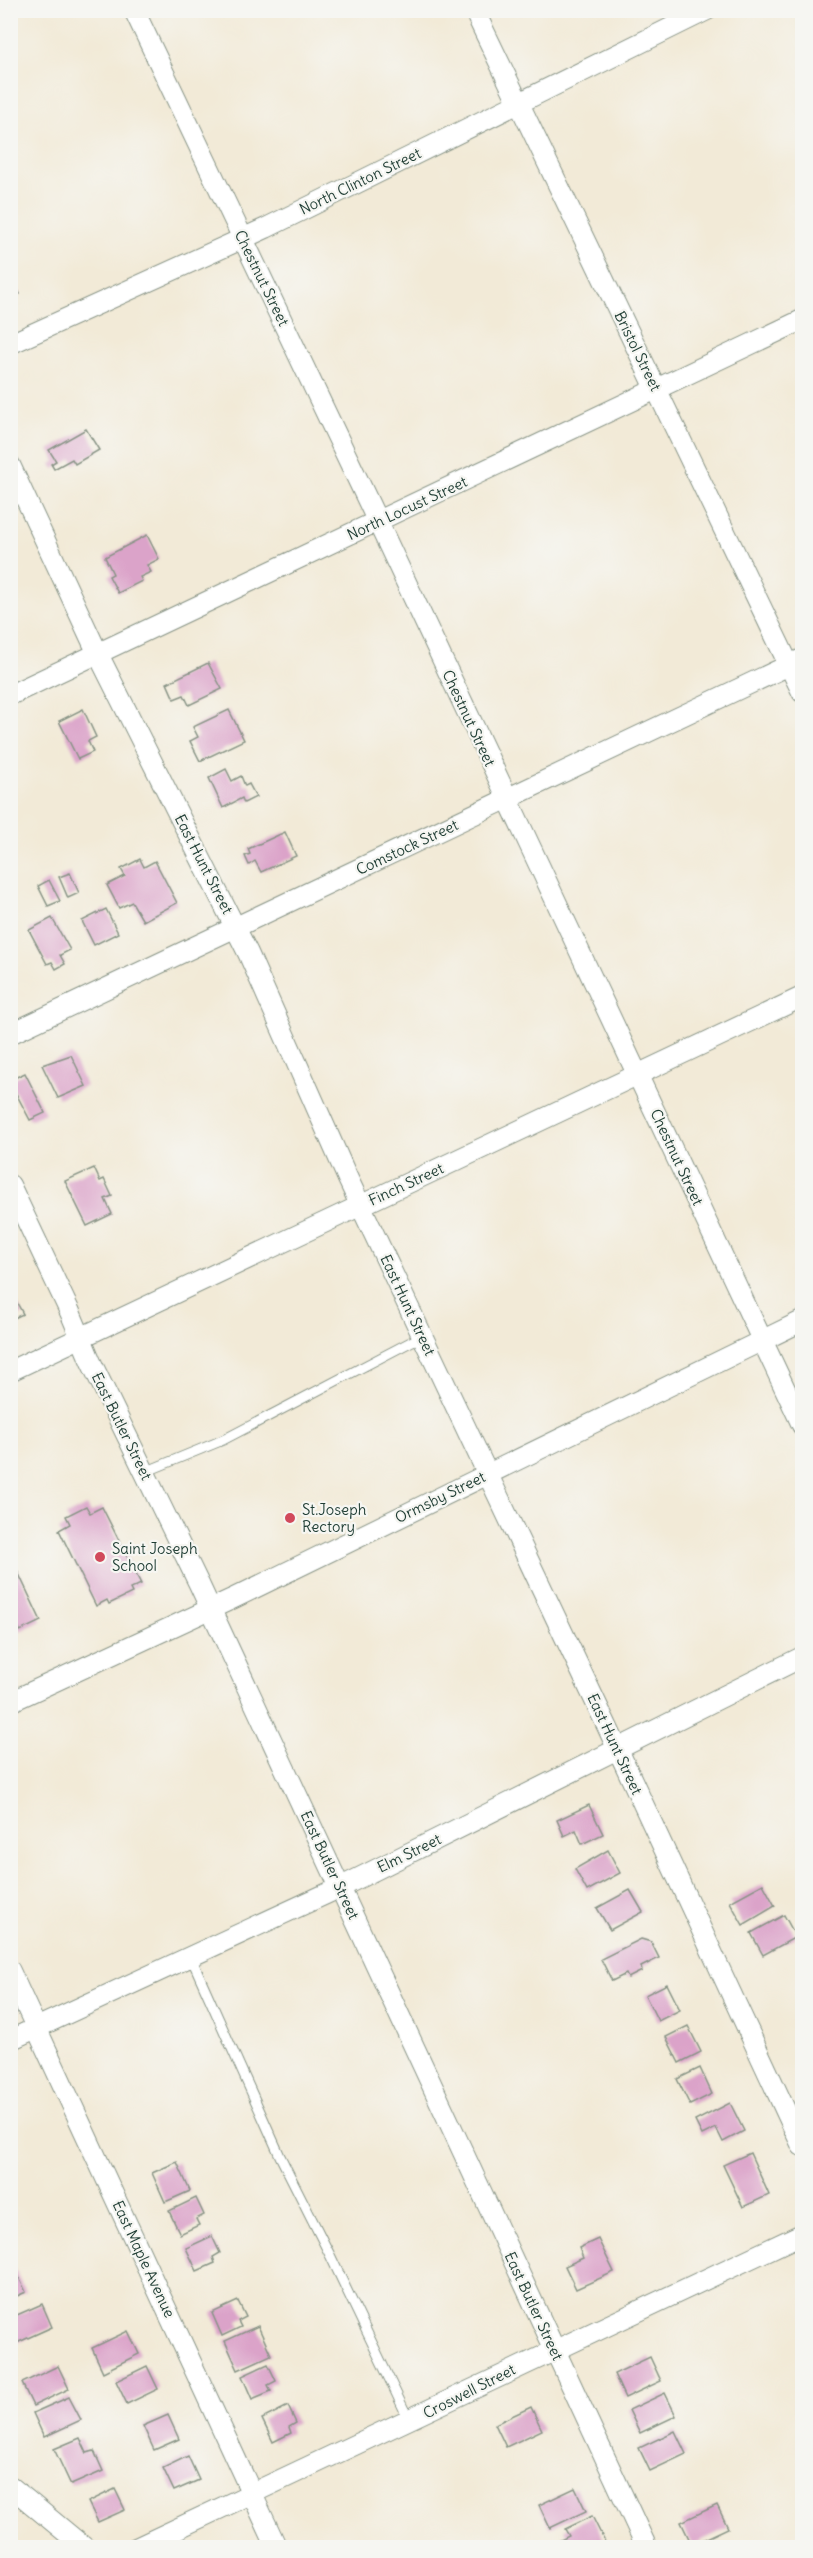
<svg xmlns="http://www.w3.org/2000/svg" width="813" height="2558" viewBox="0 0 813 2558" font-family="Delius,sans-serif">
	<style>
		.building { fill: #dba3c9 }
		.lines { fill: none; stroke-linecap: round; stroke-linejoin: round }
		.service-casing { stroke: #889486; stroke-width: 11 }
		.minor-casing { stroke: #889486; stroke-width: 22 }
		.service { stroke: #fff; stroke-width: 9 }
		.minor { stroke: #fff; stroke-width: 20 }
		.poi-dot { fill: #d1495b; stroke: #f6f6f2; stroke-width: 2 }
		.labels { text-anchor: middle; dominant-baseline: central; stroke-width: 4.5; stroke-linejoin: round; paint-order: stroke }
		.street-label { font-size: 15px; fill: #1f3d34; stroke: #f6f6f2 }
		.poi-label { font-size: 15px; fill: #1f3d34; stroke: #f6f6f2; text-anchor: start }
	</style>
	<rect width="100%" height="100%" fill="#f6f6f2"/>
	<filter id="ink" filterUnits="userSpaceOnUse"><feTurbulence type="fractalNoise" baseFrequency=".0167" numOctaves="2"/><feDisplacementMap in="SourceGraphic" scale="12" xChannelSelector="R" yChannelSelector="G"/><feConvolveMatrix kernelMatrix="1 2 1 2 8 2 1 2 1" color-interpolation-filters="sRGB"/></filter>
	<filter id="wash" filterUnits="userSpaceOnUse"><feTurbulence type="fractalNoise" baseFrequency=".008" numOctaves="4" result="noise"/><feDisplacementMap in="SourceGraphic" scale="24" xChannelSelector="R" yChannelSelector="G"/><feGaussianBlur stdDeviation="1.35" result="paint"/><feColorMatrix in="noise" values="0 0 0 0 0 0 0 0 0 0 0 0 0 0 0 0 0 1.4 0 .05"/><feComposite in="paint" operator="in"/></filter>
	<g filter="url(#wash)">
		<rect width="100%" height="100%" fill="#f2ead7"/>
		<g id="blocks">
			<g class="building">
				<path d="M10,276L20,294L10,299Z"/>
				<path d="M86,429L99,450L75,464L72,459L54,469L51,464L56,461L49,450Z"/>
				<path d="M147,535L159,559L147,565L151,572L140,577L142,581L118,593L109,576L113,574L105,557Z"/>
				<path d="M208,663L222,689L189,705L184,695L174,699L167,683Z"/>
				<path d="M83,709L96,737L88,741L93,752L78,759L59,721Z"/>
				<path d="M229,710L244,740L200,761L190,741L198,737L193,727Z"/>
				<path d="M226,769L232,781L241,776L245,786L249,784L256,797L244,803L242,798L223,808L209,778Z"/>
				<path d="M285,832L296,856L261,872L255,861L249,865L245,856L250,854L248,849Z"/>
				<path d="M140,859L144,867L155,861L177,903L143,921L132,902L119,908L107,885L125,876L121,869Z"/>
				<path d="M70,873L79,893L68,898L59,877Z"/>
				<path d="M49,880L60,901L48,906L38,886Z"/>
				<path d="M106,909L118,933L94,945L82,921Z"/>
				<path d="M52,918L70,950L60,955L65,964L56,969L52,962L47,964L29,930Z"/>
				<path d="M71,1055L86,1086L58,1098L42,1065Z"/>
				<path d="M25,1073L45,1113L30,1120L10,1082V1080Z"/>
				<path d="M94,1168L100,1181L104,1179L112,1196L105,1199L112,1214L87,1226L65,1181Z"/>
				<path d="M10,1290L23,1314L10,1320Z"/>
				<path d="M86,1506L90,1513L102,1507L141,1584L130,1589L132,1593L109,1604L107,1600L96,1606L59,1530L70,1524L66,1516Z"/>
				<path d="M17,1570L41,1621L20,1631L14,1617L10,1619V1573Z"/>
				<path d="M589,1805L603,1834L582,1844L576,1830L564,1836L557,1820Z"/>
				<path d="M608,1850L620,1873L587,1891L575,1869Z"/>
				<path d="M763,1884L775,1906L743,1925L730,1902Z"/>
				<path d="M630,1890L643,1912L610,1930L597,1908Z"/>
				<path d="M784,1915L796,1937L763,1955L751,1933Z"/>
				<path d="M641,1939L651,1942L659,1958L641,1967L642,1971L628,1978L626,1974L612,1981L601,1959Z"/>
				<path d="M667,1984L680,2010L658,2021L645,1995Z"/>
				<path d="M688,2026L701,2052L679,2063L666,2037Z"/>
				<path d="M700,2068L712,2094L690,2105L677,2079Z"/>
				<path d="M730,2103L744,2131L723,2142L716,2128L702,2135L695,2121Z"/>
				<path d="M750,2153L769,2195L743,2207L723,2165Z"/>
				<path d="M177,2162L190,2191L165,2202L152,2173Z"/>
				<path d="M196,2198L204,2215L196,2219L199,2225L180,2234L169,2211Z"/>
				<path d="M212,2236L220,2253L213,2257L215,2263L197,2271L186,2248Z"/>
				<path d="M598,2239L614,2272L576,2289L565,2266L583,2258L579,2248Z"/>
				<path d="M15,2269L26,2292L10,2299V2271Z"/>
				<path d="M238,2301L246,2317L238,2321L241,2327L222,2336L212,2313Z"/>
				<path d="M42,2304L52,2327L10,2346V2318Z"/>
				<path d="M258,2326L271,2355L238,2370L225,2341Z"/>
				<path d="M128,2331L139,2354L103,2372L92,2348Z"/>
				<path d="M650,2357L661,2381L625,2398L614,2374Z"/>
				<path d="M268,2364L276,2381L268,2385L271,2391L252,2399L242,2376Z"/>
				<path d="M58,2366L69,2389L33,2406L22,2383Z"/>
				<path d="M147,2366L158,2389L127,2404L116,2381Z"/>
				<path d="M665,2393L676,2416L640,2433L629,2410Z"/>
				<path d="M69,2397L81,2420L44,2437L33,2413Z"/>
				<path d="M288,2406L296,2423L289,2427L291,2433L273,2442L262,2419Z"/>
				<path d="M531,2407L542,2430L506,2447L495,2424Z"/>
				<path d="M168,2415L179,2439L154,2450L143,2426Z"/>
				<path d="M675,2431L686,2454L650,2471L639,2448Z"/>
				<path d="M80,2438L87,2453L94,2451L103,2471L71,2485L54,2449Z"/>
				<path d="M188,2456L199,2480L174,2491L163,2468Z"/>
				<path d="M575,2488L586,2511L550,2528L539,2505Z"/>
				<path d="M115,2489L125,2510L98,2522L88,2502Z"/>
				<path d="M717,2505L728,2528L692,2545L681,2522Z"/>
				<path d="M592,2516L608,2548H554L552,2544L569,2536L565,2529Z"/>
			</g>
		</g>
	</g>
	<g filter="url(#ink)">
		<use href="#blocks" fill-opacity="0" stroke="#889486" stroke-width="1.5"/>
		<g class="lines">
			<g class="service-casing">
				<g id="service">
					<path d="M145,1472L223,1440L422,1336"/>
					<path d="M190,1955L280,2156L331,2257L409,2420"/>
				</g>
			</g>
			<g class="minor-casing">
				<g id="minor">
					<path d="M134,10L367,499L802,1425"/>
					<path d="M474,10L802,692"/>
					<path d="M10,344L266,228L707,10"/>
					<path d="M10,465L98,654L248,953L348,1179L606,1724L802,2146"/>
					<path d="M10,695L802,320"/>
					<path d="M10,1034L802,659"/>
					<path d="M10,1185L70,1312L91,1362L199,1584L647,2548"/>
					<path d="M10,1371L802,997"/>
					<path d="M10,1702L234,1598L802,1321"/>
					<path d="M10,1971L277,2548"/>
					<path d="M10,2040L341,1887L802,1657"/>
					<path d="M10,2486L85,2548"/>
					<path d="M136,2548L802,2234"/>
				</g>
			</g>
			<use href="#service" class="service"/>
			<use href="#minor" class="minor"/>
		</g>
	</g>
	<g class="poi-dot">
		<circle cx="290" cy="1518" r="6"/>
		<circle cx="100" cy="1557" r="6"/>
	</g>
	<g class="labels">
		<g class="street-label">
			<text transform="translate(360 181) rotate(-26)">North Clinton Street</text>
			<text transform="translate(262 278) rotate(64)">Chestnut Street</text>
			<text transform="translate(638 351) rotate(64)">Bristol Street</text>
			<text transform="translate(407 508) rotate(-25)">North Locust Street</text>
			<text transform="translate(469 718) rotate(65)">Chestnut Street</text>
			<text transform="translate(407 847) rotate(-25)">Comstock Street</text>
			<text transform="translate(204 864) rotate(63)">East Hunt Street</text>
			<text transform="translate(677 1157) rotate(65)">Chestnut Street</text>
			<text transform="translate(406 1184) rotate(-25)">Finch Street</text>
			<text transform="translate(408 1305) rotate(65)">East Hunt Street</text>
			<text transform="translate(122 1426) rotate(64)">East Butler Street</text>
			<text transform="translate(440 1497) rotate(-26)">Ormsby Street</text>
			<text transform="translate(615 1744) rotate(65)">East Hunt Street</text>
			<text transform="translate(409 1853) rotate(-26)">Elm Street</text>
			<text transform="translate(330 1865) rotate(65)">East Butler Street</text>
			<text transform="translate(144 2259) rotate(65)">East Maple Avenue</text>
			<text transform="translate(534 2306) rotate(65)">East Butler Street</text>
			<text transform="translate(469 2391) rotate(-27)">Croswell Street</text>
		</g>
		<g class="poi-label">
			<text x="302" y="1509">St.Joseph<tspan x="302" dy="17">Rectory</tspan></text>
			<text x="112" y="1548">Saint Joseph<tspan x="112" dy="17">School</tspan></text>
		</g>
	</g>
	<rect width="813" height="2558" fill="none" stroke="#f6f6f2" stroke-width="36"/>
</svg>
